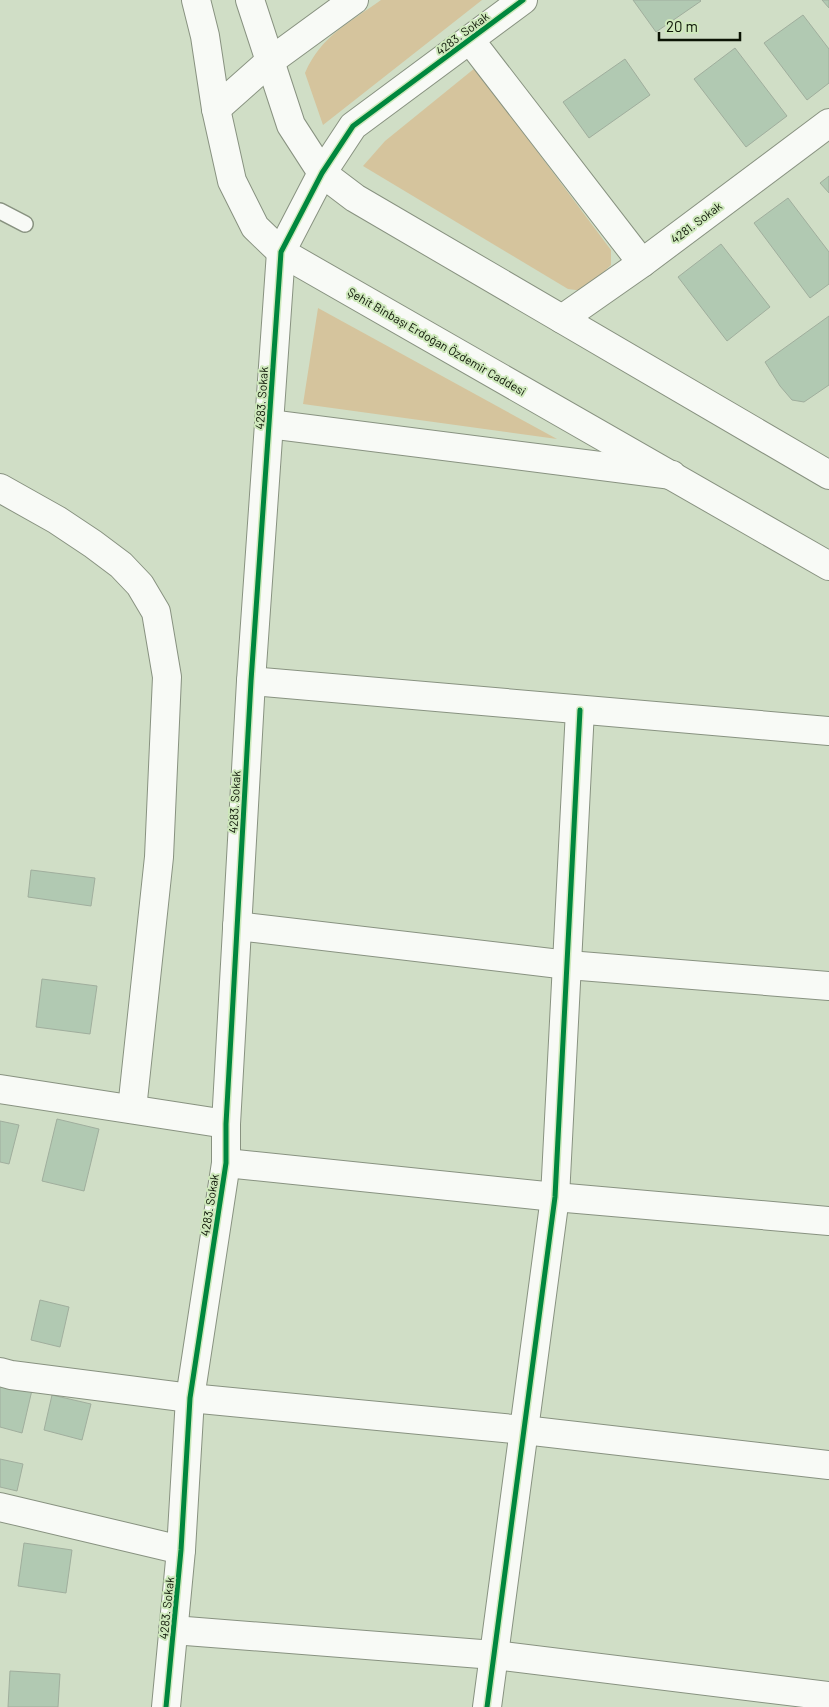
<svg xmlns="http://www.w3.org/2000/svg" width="829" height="1707" viewBox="0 0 829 1707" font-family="Barlow,sans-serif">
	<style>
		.green { fill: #d5c49d }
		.building { fill: #b1c9b2; stroke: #a0ae9d }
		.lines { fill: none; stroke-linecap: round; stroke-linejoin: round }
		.lane-casing { stroke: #889280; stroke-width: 18 }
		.street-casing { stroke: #889280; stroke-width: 30 }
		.secondary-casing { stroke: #889280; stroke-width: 30 }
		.lane { stroke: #f8faf6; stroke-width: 15 }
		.street { stroke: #f8faf6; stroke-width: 28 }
		.secondary { stroke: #f8faf6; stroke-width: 28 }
		.cycleway-casing { stroke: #cfe9bc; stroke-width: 8 }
		.cycleway { stroke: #00873e; stroke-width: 5 }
		.labels { text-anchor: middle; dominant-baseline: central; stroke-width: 4; stroke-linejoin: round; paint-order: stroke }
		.street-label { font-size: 12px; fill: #0b1304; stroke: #cfe9bc }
	</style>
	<rect width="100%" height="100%" fill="#d0dec6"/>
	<g class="green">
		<path d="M381,0H482L323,125L305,73C321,36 349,23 381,0Z"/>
		<path d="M475,68L611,250V265L584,291L568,289L363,166L385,141Z"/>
		<path d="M318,308L557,439L303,404Z"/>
	</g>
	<g class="building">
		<path d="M633,0H700L701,1L656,32Z"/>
		<path d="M822,0H829V8Z"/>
		<path d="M803,15L829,49V83L807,100L764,43Z"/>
		<path d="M735,48L787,116L746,147L694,79Z"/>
		<path d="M625,59L650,95L589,138L563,102Z"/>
		<path d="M829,176V193L820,183Z"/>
		<path d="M788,198L829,252V284L810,298L754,223Z"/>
		<path d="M721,244L770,307L727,341L678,277Z"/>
		<path d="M829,316V385L804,402L792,400L780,386L765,362Z"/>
		<path d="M31,870L95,878L91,906L28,897Z"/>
		<path d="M42,979L97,986L90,1034L36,1027Z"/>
		<path d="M57,1119L99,1129L84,1191L42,1181Z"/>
		<path d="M0,1121L19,1125L9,1164L0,1162Z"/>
		<path d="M40,1300L69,1307L60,1347L31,1340Z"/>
		<path d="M0,1382L32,1390L22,1433L0,1427Z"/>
		<path d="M52,1395L91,1404L82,1440L44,1430Z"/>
		<path d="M0,1459L23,1464L17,1491L0,1487Z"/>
		<path d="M24,1543L72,1550L66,1593L18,1586Z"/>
		<path d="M10,1671L60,1674L58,1707H8Z"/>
	</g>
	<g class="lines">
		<g class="lane-casing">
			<path id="lane" d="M0,211L25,224"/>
		</g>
		<g class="street-casing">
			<g id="street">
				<path d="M470,40L642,263"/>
				<path d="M216,109L269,62L354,0"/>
				<path d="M322,173L353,126L523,0"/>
				<path d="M562,319L642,263L829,123"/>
				<path d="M269,424L672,475"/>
				<path d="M0,488L57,520L93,544L121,565L140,585L156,612L167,677L159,857L132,1109"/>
				<path d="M251,681L829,731"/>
				<path d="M237,926L568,965L829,986"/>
				<path d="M0,1089L226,1124"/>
				<path d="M226,1163L555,1197L829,1221"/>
				<path d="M0,1372L11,1375L190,1398L524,1430L829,1465"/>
				<path d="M0,1507L181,1550"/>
				<path d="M173,1630L494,1655L829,1696"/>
				<path d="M487,1707L555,1197L580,710"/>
			</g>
		</g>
		<g class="secondary-casing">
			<g id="secondary">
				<path d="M196,0L205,36L216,109L232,181L255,227L281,252L829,566"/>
				<path d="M250,0L291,125L322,173L355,198L829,475"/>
				<path d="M166,1707L181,1550L190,1398L226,1163V1124L251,681L281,252L322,173"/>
			</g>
		</g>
		<use href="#lane" class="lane"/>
		<use href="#street" class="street"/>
		<use href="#secondary" class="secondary"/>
		<g class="cycleway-casing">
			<g id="cycleway">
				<path d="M166,1707L181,1550L190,1398L226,1163V1124L251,681L281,252L322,173L353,126L523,0"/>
				<path d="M487,1707L555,1197L580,710"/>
			</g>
		</g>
		<use href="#cycleway" class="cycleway"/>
	</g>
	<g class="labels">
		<g class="street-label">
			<text transform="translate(462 33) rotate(-37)">4283. Sokak</text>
			<text transform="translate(696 222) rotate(-37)">4281. Sokak</text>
			<text transform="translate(437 341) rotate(30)">Şehit Binbaşı Erdoğan Özdemir Caddesi</text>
			<text transform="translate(261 398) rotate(-86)">4283. Sokak</text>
			<text transform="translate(234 802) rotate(-87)">4283. Sokak</text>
			<text transform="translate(209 1205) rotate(-81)">4283. Sokak</text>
			<text transform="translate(166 1608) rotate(-84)">4283. Sokak</text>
		</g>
	</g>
	<path d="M659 32v8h81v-8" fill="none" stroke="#0b1304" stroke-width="2.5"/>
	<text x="666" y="32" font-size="15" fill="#0b1304" stroke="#cfe9bc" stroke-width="4" paint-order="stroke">20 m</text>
</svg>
